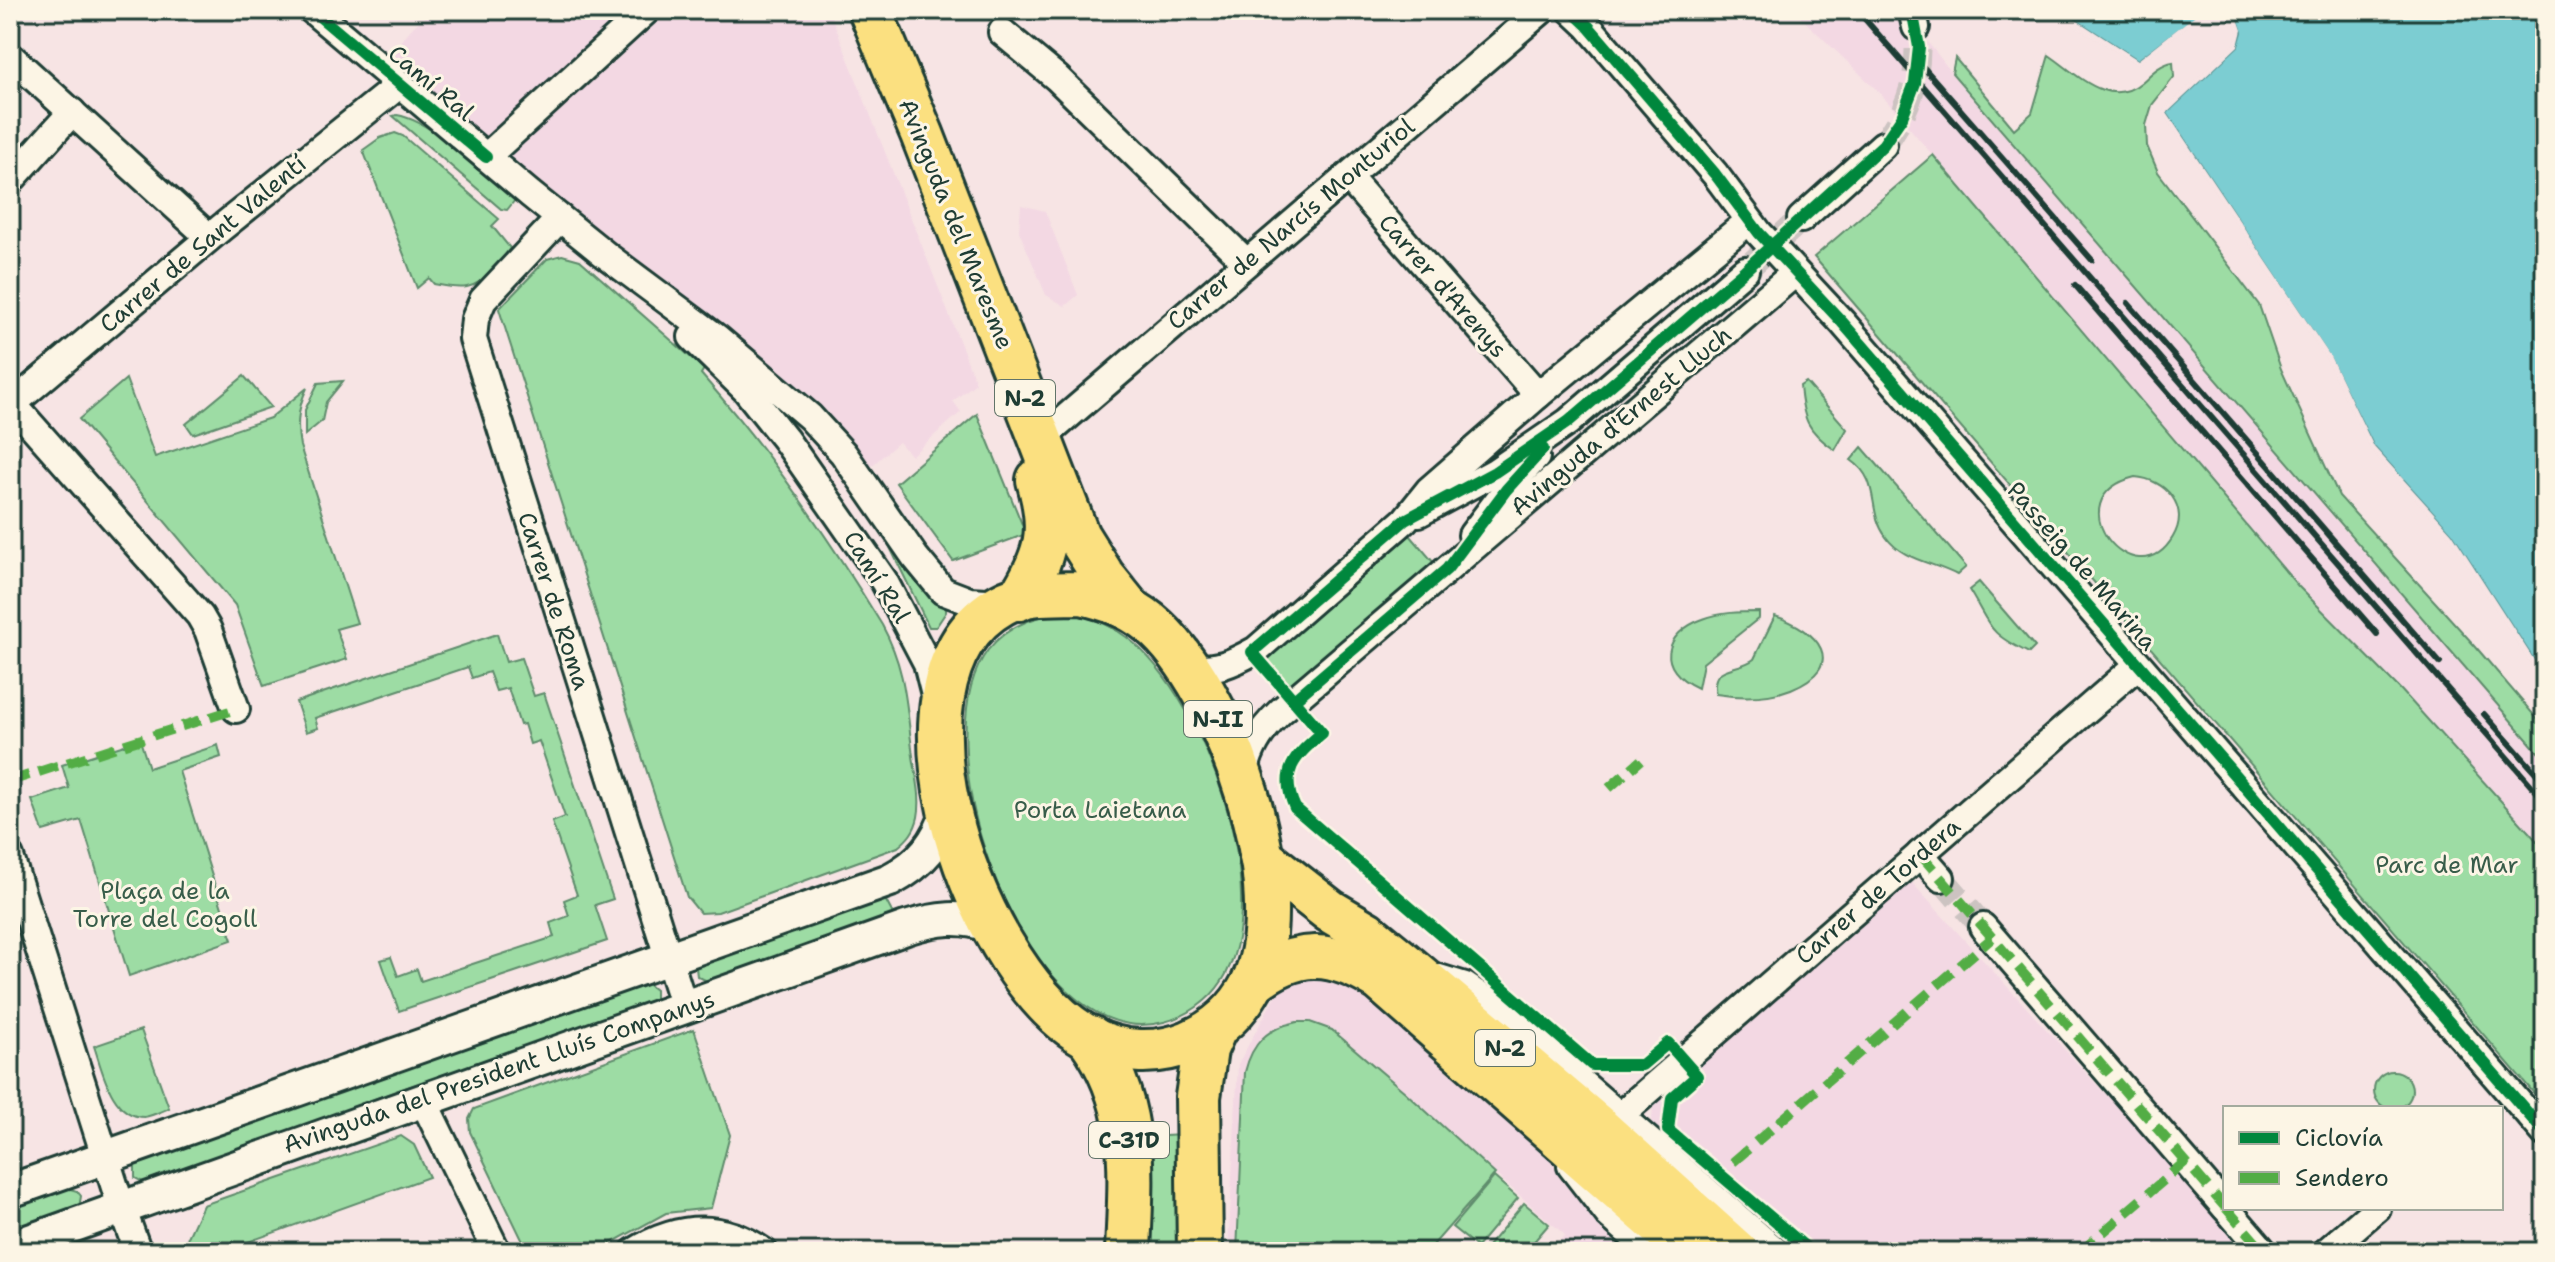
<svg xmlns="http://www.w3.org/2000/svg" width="2555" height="1262" viewBox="0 0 2555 1262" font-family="'Shantell Sans',sans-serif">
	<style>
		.built { fill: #f3d8e3 }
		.green { fill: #9ddca4; stroke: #5e8c6c; stroke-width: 2; fill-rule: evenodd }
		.water { fill: #7ccdd2; stroke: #579393; stroke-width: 2 }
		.pier { fill: #f7e4e4 }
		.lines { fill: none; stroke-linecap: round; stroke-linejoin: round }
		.minor-tunnel { stroke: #ccc3c1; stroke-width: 26; stroke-dasharray: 26 13; stroke-linecap: butt }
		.minor-casing { stroke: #1f3d34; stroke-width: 32 }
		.tertiary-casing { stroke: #1f3d34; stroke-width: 38 }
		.primary-casing { stroke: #1f3d34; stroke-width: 48 }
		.trunk-casing { stroke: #1f3d34; stroke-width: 50 }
		.minor { stroke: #fcf5e5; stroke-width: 26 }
		.tertiary { stroke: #fcf5e5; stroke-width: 32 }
		.primary { stroke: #fbe080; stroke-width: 42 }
		.trunk { stroke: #fbe080; stroke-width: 44 }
		.rail { stroke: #1f3d34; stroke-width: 6 }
		.quiet { stroke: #52ad45; stroke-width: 10; stroke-dasharray: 20 10; stroke-linecap: butt }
		.cycleway-casing { stroke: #fcf5e5; stroke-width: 17 }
		.cycleway { stroke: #00873e; stroke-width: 12 }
		.labels { text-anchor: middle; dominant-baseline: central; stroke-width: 6; stroke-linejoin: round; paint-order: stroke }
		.shield { fill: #fcf5e5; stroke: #617469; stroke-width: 2 }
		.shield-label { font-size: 22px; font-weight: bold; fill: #1f3d34 }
		.street-label { font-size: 24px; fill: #1f3d34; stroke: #fcf5e5 }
		.park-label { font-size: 24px; fill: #385d4a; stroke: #fcf5e5 }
	</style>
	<rect width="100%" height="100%" fill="#f7e4e4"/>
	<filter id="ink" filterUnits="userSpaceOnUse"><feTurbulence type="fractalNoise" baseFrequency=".0125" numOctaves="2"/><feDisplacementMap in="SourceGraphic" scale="16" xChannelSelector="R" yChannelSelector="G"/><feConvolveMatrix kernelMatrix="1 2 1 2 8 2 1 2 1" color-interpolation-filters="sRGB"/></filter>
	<g filter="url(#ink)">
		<g class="built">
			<path d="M432,10H829L976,383L953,401L961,412L911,456L899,442L860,476L379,67L412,28Z"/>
			<path d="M1793,10H1901L1916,27L1967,92L2146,296L2341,526L2545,760V850L2401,690L2298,586L1879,92Z"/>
			<path d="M1021,205L1045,211L1078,295L1065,306L1046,295L1019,231Z"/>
			<path d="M1904,874L2250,1252H1793L1673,1143L1668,1148L1651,1134L1654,1091Z"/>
			<path d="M1341,974L1552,1150L1636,1252H1548L1565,1235L1487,1167L1255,1045L1245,1072L1237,1252H1228L1238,1064L1279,989L1299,977Z"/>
		</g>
		<g class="green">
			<path d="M2049,55C2077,74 2109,110 2142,82C2151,74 2160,64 2173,62L2174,77L2152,105L2146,125L2147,146L2158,172L2259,305L2281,369L2339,496L2475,646L2545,728V760L1952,73L1955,58L2014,129L2032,113Z"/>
			<path d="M397,115C434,121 485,175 515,200L507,210L501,209L393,116Z"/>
			<path d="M395,133L403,136L499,219L492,226L510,248C500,262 485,284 467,287C457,289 444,286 434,284L429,278L417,288L363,150L380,138Z"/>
			<path d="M1933,155L2298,586L2401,690L2545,850V1106L1814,257ZM2135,477C2165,479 2191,507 2173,537C2135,602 2051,498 2135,477Z"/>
			<path d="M562,255L580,260L704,369L701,374C769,451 829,538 882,625C907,671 906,707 913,756C916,776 922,797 918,817C915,831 908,839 898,847L718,912L700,913L687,897L499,309L547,259Z"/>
			<path d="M244,376L271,407L193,434L186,424Z"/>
			<path d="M126,379L155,457L270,418L307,388C298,407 296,424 300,446L357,623L336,629L347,659L264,686L235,605L79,419Z"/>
			<path d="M343,381L326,402L322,421L305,435V410L318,383Z"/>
			<path d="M1806,382L1847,429L1835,450C1807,431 1803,419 1800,386Z"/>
			<path d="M977,414L1026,534L953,561L896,483Z"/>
			<path d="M1862,447L1966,567L1957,575C1933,562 1902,560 1886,537C1866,510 1882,482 1851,460Z"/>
			<path d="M882,531L946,607V612L936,627H929Z"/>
			<path d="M1410,535L1434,563L1289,687L1266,660Z"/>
			<path d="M1979,582L2035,647L2029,653C1986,632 1992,627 1969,590Z"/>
			<path d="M1759,612V618L1703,663L1698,688C1655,669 1663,633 1703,619C1721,612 1740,612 1759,612Z"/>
			<path d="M1056,613C1080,614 1099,619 1119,632C1201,684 1278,894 1222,981C1209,1001 1188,1016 1164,1022C1028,1058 916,745 988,650C1005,628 1030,618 1056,613Z"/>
			<path d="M1775,616C1818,630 1849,665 1791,689C1768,698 1741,698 1716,694C1709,663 1738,672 1754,659Z"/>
			<path d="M497,634L506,662L521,658L534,696L544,693L613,899L595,905L607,941L399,1011L381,960L391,957L398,976L417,969L421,981L554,937L550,923L569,916L564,900L577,895L552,822L565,817L539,741L530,744L524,724L520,725L508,688L496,691L489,672L472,678L468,667L315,718L318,728L306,732L296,702Z"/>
			<path d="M140,740L149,768L218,745L221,757L179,771L232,940L129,976L81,820L43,831L32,800L69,788L62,765Z"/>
			<path d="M886,895V901L894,916L709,982L697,976L696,968L700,962Z"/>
			<path d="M645,982L655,990V998L651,1003L635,1010L396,1091L146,1184L135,1178V1166L139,1161Z"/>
			<path d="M1297,1022H1310L1332,1030L1405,1092L1495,1174L1427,1252H1237L1245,1072C1252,1043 1267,1028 1297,1022Z"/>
			<path d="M694,1029L730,1135L711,1208L666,1213L595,1252H528L470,1132L469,1119L474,1109Z"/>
			<path d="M141,1030L169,1108C162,1111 152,1116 144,1117C111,1117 102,1069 94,1046Z"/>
			<circle cx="2393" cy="1090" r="19"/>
			<path d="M1182,1135L1178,1252H1141L1147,1137Z"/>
			<path d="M401,1136L414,1145L429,1177L220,1252H181L203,1205Z"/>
			<path d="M1494,1177L1518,1198L1477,1247L1452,1227Z"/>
			<path d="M67,1188L77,1191L81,1196L79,1208L10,1234V1208Z"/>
			<path d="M1524,1203L1549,1224L1525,1252H1483Z"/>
		</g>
		<g class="water">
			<path d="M2061,10H2204L2138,60Z"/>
			<path d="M2235,10H2545V677L2452,533L2374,447L2329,356L2167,113L2238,46L2242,32Z"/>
		</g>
		<g class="pier">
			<path d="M2057,10H2061L2138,60L2199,12L2208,10L2138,64L2062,18Z"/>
			<path d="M2231,10H2235L2242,30L2238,46L2167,113L2330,356L2374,447L2452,533L2545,677V681L2540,678L2449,535L2371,449L2326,358L2164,114V110L2235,44L2238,32Z"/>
		</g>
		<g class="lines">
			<g class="minor-tunnel">
				<path d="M1883,145C1910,110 1922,71 1916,27"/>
				<path d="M1745,270L1801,219"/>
				<path d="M1941,878L1983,927"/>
			</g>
			<g class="minor-casing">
				<g id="minor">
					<path d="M312,10L530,194L607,256L717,338L810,417L843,453L915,557L943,591L969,601L1004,603"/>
					<path d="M1571,10L1588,26L1715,174L1759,233L1842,322L2545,1133"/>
					<path d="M1912,10L1916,27"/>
					<path d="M1002,32L1057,78L1246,262"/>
					<path d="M10,56L209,237"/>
					<path d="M486,157L647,10"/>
					<path d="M1348,177L1538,395"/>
					<path d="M10,181L72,112"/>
					<path d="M560,218L483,300L475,319L473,339L684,1007"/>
					<path d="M1801,219L1883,145"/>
					<path d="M692,337L746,390L785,439L884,581L927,663L938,707"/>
					<path d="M10,401L200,616L208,630L236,709"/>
					<path d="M10,406L221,228L399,85"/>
					<path d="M1041,439L1542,10"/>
					<path d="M1419,513L1495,472L1568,422L1745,270"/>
					<path d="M1472,535L1506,490L1536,457"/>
					<path d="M1188,668C1219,669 1229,665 1256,650L1405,520L1429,490L1538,395L1749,221"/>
					<path d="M1243,779C1248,750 1259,732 1281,711L1795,273"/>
					<path d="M1920,854L1941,878"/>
					<path d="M10,857L118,1197L138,1252"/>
					<path d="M1983,927L2225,1207"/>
					<path d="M1429,975L1465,986L1487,1001L1777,1252"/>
					<path d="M423,1100L497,1252"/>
					<path d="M1618,1117L2138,665"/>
					<path d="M1571,1166L1609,1215L1651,1252"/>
					<path d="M2226,1208L2264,1252"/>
					<path d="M634,1252C678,1225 721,1222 764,1252"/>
					<path d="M2326,1252L2377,1208"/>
				</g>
			</g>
			<g class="tertiary-casing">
				<g id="tertiary">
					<path d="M10,1191L890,880C922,863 938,843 949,809"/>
					<path d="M10,1248L906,928C937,918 961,915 991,926"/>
				</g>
			</g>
			<g class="primary-casing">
				<g id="primary">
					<path d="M870,10L922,134L1078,536L1103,576L1128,607"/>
					<path d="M1082,593C1108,599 1129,606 1150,623C1226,686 1297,891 1252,984C1238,1011 1217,1030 1189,1042C1158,1055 1122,1054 1092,1039C980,985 866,680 1002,604C1024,591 1058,594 1082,593Z"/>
					<path d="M1019,599C1047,554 1053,531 1038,480"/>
					<path d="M1261,857L1330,911L1367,933L1410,968L1596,1125L1737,1252"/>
					<path d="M1253,982C1298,947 1333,951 1380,980L1690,1252"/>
				</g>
			</g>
			<g class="trunk-casing">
				<g id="trunk">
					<path d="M1090,1038C1139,1106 1131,1173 1128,1252"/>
					<path d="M1200,1252L1198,1097L1205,1049L1213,1031"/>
				</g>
			</g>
			<use href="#minor" class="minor"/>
			<use href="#tertiary" class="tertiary"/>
			<use href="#primary" class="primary"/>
			<use href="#trunk" class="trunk"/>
			<g class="rail">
				<path d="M1857,10L2545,801"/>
				<path d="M1918,61L2092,260"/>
				<path d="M2075,285L2377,634"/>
				<path d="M2128,303L2440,663"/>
				<path d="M2484,714L2545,783"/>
			</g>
			<g class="quiet">
				<path d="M10,781L236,709"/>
				<path d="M1609,788L1641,760"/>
				<path d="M1920,854L2225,1207"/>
				<path d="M1733,1162L1992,938"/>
				<path d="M2226,1208L2264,1252"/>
				<path d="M2080,1252L2186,1161"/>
			</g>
			<g class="cycleway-casing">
				<g id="cycleway">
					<path d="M312,10L486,157"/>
					<path d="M1571,10L1588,26L1715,174L1759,233L1842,322L2545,1133"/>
					<path d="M1294,700L1447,569L1506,490L1543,449"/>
					<path d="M1811,1252L1668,1130L1672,1098L1697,1076L1668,1043L1642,1065H1592L1295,808C1278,770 1296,756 1322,733L1252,652L1405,520L1495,472L1568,422L1745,270L1883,145L1902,117L1915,83L1919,47L1912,10"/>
				</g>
			</g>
			<use href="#cycleway" class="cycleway"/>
		</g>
	</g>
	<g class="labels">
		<g class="shield">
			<rect x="995" y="380" width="60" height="36" rx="6"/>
			<rect x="1184" y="701" width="68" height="36" rx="6"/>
			<rect x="1475" y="1030" width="60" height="36" rx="6"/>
			<rect x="1089" y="1122" width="80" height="36" rx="6"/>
		</g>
		<g class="shield-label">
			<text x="1025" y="398">N-2</text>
			<text x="1218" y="719">N-II</text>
			<text x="1505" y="1048">N-2</text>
			<text x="1129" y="1140">C-31D</text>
		</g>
		<g class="street-label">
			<text transform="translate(431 83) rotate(40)">Camí Ral</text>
			<text transform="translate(956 224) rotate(68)">Avinguda del Maresme</text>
			<text transform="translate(1291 224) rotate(-40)">Carrer de Narcís Monturiol</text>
			<text transform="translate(203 244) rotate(-40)">Carrer de Sant Valentí</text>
			<text transform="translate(1443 286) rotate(49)">Carrer d'Arenys</text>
			<text transform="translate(1621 421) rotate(-40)">Avinguda d'Ernest Lluch</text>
			<text transform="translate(2082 566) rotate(49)">Passeig de Marina</text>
			<text transform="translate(877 577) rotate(58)">Camí Ral</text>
			<text transform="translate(554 601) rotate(72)">Carrer de Roma</text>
			<text transform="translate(1878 891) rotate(-41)">Carrer de Tordera</text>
			<text transform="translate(499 1072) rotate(-19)">Avinguda del President Lluís Companys</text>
		</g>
		<g class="park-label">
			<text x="1100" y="810">Porta Laietana</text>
			<text x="2447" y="865">Parc de Mar</text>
			<text x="165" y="891">Plaça de la<tspan x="165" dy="28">Torre del Cogoll</tspan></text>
		</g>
	</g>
	<rect width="2555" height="1262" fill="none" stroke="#fcf5e5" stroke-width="40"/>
	<rect x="20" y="20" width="2515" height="1222" fill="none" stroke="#1f3d34" stroke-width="3" filter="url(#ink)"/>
	<rect x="2223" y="1106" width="280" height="104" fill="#fcf5e5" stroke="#a4ab9e" stroke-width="2"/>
	<rect x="2239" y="1132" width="40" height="12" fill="#00873e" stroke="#a4ab9e" stroke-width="2"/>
	<text x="2295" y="1146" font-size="24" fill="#1f3d34">Ciclovía</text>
	<rect x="2239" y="1172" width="40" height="12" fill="#52ad45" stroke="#a4ab9e" stroke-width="2"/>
	<text x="2295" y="1186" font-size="24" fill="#1f3d34">Sendero</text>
</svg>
